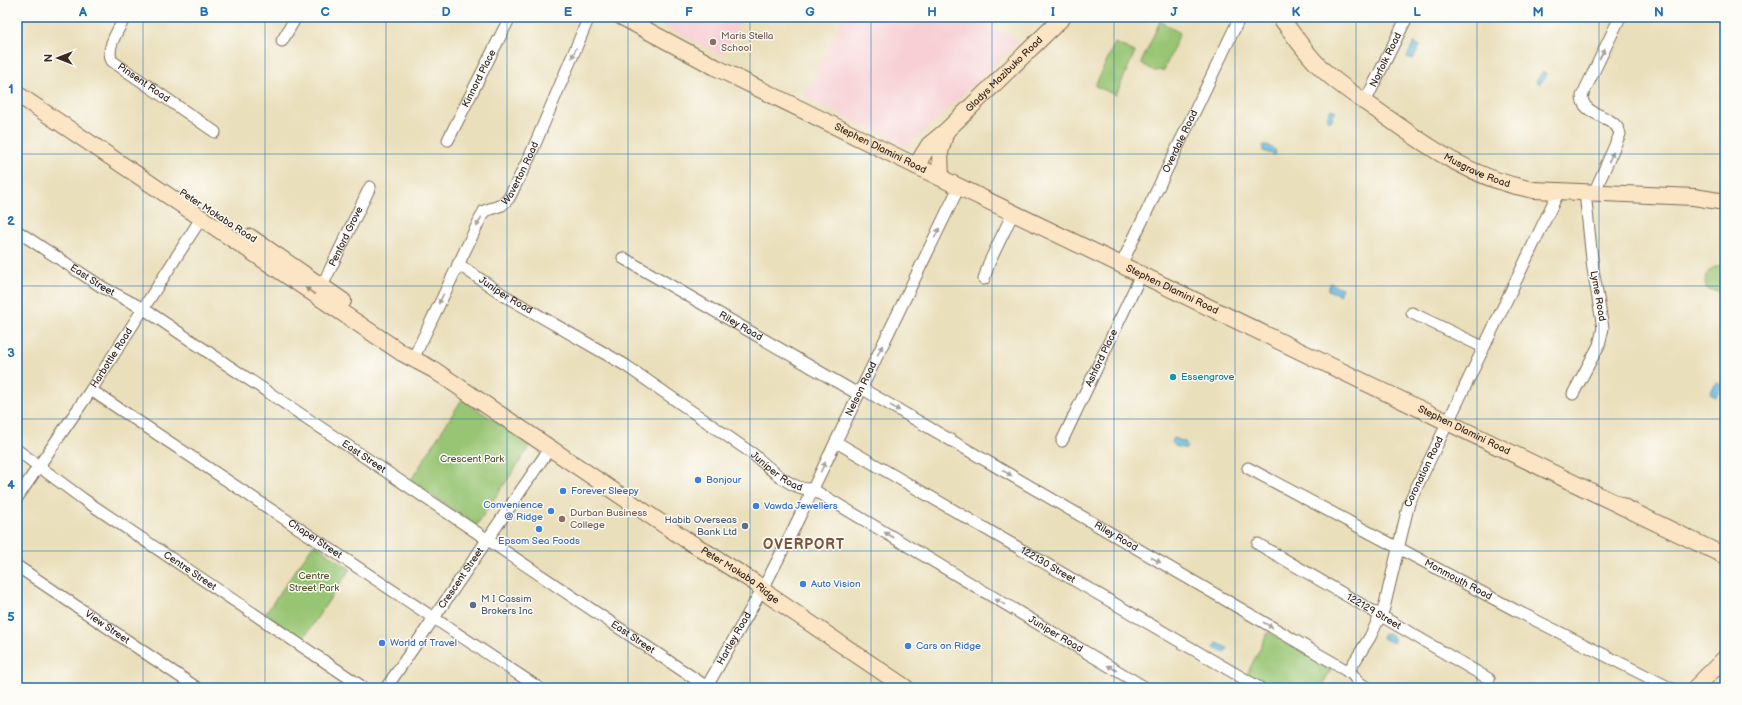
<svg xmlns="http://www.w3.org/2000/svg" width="1742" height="705" viewBox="0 0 1742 705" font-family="'Balsamiq Sans',sans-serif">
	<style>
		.built { fill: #f7cfd4 }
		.green { fill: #98c573; stroke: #6a7848 }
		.water { fill: #61b9de; stroke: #4e727e }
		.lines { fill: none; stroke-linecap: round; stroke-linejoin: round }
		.street-casing { stroke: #786955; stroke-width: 13 }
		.secondary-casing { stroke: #786955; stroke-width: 18 }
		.street { stroke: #fff; stroke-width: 11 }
		.secondary { stroke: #fce5c4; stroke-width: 16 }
		.oneway { fill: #a79f9a }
		.oneway2 { fill: #9c8871 }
		.grid { fill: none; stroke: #1f6fb2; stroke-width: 1; stroke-opacity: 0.55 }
		.education-dot { fill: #8d6e63; stroke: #fdfcf7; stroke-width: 1.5 }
		.culture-dot { fill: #0f9aa8; stroke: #fdfcf7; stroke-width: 1.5 }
		.shop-dot { fill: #3f7fe0; stroke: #fdfcf7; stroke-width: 1.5 }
		.service-dot { fill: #5c6f8a; stroke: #fdfcf7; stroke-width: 1.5 }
		.labels { text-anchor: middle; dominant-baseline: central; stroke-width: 3; stroke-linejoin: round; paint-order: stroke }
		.education-label { font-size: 10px; fill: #785e54; stroke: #fdfcf7; text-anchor: start }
		.street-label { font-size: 10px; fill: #3b2a1e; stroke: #fdfcf7 }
		.culture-label { font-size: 10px; fill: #0d838f; stroke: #fdfcf7; text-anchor: start }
		.park-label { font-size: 10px; fill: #575838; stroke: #fdfcf7 }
		.shop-label { font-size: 10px; fill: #366cbe; stroke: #fdfcf7; text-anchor: start }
		.service-label { font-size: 10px; fill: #4e5e75; stroke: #fdfcf7; text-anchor: end }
		.district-label { font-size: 14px; font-weight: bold; letter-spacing: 1px; fill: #7b543f; stroke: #fdfcf7 }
		.neatline { fill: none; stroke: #1f6fb2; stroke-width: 1.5 }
		.grid-label { font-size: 13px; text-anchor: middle; font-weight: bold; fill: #1f6fb2 }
	</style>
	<rect width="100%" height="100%" fill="#fdfcf7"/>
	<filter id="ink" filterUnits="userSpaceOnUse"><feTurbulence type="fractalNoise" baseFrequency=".025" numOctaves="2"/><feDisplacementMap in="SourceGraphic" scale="8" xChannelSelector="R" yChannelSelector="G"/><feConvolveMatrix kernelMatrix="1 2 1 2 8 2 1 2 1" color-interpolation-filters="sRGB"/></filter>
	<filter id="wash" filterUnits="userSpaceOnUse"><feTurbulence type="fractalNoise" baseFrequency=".012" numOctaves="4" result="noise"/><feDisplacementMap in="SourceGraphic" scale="16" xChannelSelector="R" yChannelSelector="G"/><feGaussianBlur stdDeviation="0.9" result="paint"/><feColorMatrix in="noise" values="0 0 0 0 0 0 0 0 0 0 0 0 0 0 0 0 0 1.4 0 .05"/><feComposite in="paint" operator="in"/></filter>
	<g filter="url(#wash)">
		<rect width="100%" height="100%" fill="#eadfbb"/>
		<g class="built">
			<path d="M648,17H743L723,56Z"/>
			<path d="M843,17H970L1020,41L907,146L804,97Z"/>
		</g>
		<g class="green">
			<path d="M1160,21L1180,33L1164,70L1154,71L1141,63Z"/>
			<path d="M1115,43L1135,52L1116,95L1095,86Z"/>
			<path d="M1725,265V292L1707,289C1701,275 1711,265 1725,265Z"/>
			<path d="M462,399L531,445L476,526L411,480Z"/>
			<path d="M314,544L350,569L302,640L265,614Z"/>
			<path d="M1268,632L1331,669L1321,688H1240Z"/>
		</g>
		<g class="water">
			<path d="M1414,43L1420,46L1413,59L1407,57Z"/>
			<path d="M1542,72L1547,75L1539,84L1536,81Z"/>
			<path d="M1331,109L1336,111L1331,121L1326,119Z"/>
			<path d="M1263,145C1268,145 1273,148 1276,151L1275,155L1263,151Z"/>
			<path d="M1330,283L1342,288L1339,295L1328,290Z"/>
			<path d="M1716,382L1722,385L1716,397L1710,394Z"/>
			<path d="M1174,438L1185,442L1187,446L1186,449L1175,446L1172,442Z"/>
			<path d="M1384,633L1389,634L1395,639L1393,643L1382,638Z"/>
			<path d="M1217,643L1228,648L1225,653L1214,648Z"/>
		</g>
	</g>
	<g filter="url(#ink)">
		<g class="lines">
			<g class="street-casing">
				<g id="street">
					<path id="s1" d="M125,17C119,29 105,48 112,61L215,132"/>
					<path d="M282,41L296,17"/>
					<path id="s2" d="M1365,102L1407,17"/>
					<path id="s3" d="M448,140L510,17"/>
					<path d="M1594,193L1620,134C1616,114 1582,117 1582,96L1620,17"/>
					<path id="s4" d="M17,231L102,287L144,309L707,687"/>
					<path id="s5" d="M623,258L858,394"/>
					<path id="s6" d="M458,264L505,296L625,365L753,454C768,467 792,491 812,489L1146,688"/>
					<path id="s7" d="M1121,265L1240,17"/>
					<path d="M984,279L989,263L1013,213"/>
					<path id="s8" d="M322,286L370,187"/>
					<path d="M1412,313L1483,347"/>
					<path id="s9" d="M413,359L484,211L502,205L509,198L530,156L589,17"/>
					<path id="s10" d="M861,388L1332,662L1352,674L1358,682L1368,688"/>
					<path id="s11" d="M91,390L539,688"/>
					<path d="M1573,394L1599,345L1603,328L1593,269L1585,192"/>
					<path id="s12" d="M1062,441L1141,275"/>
					<path id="s13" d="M836,442L1260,688"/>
					<path id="s14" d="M17,450L83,499L364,688"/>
					<path id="s15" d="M1248,468L1515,610L1670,688"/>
					<path id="s16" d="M17,498L91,390L202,217"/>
					<path id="s17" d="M1258,544L1489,679"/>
					<path id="s18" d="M17,566L197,688"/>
					<path id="s19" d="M1348,672L1370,637L1384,608L1409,503L1559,191"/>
					<path id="s20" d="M386,688L550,448"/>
					<path id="s21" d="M706,688L768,579L793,530L959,187"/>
				</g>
			</g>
			<g class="secondary-casing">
				<g id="secondary">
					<path id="s22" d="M622,17L717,68L916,166L1725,556"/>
					<path id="s23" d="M1280,17C1293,34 1305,52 1320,67C1337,84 1358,97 1378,111C1428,147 1472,179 1534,190L1694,197L1725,202"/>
					<path id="s24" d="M17,94L402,353L434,370L685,539L754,582L770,596L906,688"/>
					<path id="s25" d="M916,166L929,145L946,131L1063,17"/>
					<path d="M941,178L940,152L946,131"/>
					<path d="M250,237L343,301"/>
					<path d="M1695,688L1725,658"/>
				</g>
			</g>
			<use href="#street" class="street"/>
			<use href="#secondary" class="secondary"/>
		</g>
		<defs><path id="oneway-solid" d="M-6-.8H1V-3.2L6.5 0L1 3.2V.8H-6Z"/></defs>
		<g class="oneway">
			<use href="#oneway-solid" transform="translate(574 53) rotate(113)"/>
			<use href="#oneway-solid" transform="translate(1602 54) rotate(-64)"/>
			<use href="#oneway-solid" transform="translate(1611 157) rotate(-65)"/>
			<use href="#oneway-solid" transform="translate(479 222) rotate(116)"/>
			<use href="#oneway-solid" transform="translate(937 233) rotate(-64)"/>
			<use href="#oneway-solid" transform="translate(441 299) rotate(116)"/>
			<use href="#oneway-solid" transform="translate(880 350) rotate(-64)"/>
			<use href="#oneway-solid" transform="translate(895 408) rotate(30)"/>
			<use href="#oneway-solid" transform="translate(823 467) rotate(-64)"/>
			<use href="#oneway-solid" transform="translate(1007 473) rotate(30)"/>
			<use href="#oneway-solid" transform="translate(889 535) rotate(-149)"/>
			<use href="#oneway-solid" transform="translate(1156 560) rotate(30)"/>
			<use href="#oneway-solid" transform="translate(1000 602) rotate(-149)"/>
			<use href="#oneway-solid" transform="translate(1268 625) rotate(30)"/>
			<use href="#oneway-solid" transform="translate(1112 668) rotate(-150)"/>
		</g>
		<use class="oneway2" href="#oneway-solid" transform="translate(310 291) rotate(-146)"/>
	</g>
	<path class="grid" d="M143,17V688M265,17V688M386,17V688M507,17V688M628,17V688M750,17V688M871,17V688M992,17V688M1114,17V688M1235,17V688M1356,17V688M1477,17V688M1599,17V688M17,154H1725M17,286H1725M17,419H1725M17,551H1725"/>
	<g class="education-dot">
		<circle cx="713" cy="42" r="4"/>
		<circle cx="562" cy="519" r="4"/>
	</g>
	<circle class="culture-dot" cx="1173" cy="377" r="4"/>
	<g class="shop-dot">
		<circle cx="698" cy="480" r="4"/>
		<circle cx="563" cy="491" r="4"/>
		<circle cx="756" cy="506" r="4"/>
		<circle cx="551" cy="511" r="4"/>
		<circle cx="539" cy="529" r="4"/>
		<circle cx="803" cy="584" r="4"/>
		<circle cx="382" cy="643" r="4"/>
		<circle cx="908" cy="646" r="4"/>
	</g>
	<g class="service-dot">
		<circle cx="745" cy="526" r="4"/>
		<circle cx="473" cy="605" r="4"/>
	</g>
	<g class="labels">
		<g class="education-label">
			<text x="721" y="36">Maris Stella<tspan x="721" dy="12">School</tspan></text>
			<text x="570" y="513">Durban Business<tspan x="570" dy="12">College</tspan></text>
		</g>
		<g class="street-label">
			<text stroke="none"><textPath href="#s2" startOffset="47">Norfolk Road</textPath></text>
			<text stroke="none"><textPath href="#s25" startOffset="128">Gladys Mazibuko Road</textPath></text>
			<text stroke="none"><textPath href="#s3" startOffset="69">Kinnord Place</textPath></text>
			<text stroke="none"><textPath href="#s1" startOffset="86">Pinsent Road</textPath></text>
			<text stroke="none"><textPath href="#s7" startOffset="137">Overdale Road</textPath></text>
			<text stroke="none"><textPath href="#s22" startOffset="290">Stephen Dlamini Road</textPath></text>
			<text stroke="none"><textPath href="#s23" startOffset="253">Musgrave Road</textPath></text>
			<text stroke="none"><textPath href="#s9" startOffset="220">Waverton Road</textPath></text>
			<text transform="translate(218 216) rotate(33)">Peter Mokaba Road</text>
			<text stroke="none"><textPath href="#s8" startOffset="55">Penford Grove</textPath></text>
			<text stroke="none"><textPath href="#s4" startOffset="90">East Street</textPath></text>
			<text stroke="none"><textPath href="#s22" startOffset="614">Stephen Dlamini Road</textPath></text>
			<text stroke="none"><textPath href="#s6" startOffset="57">Juniper Road</textPath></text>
			<text transform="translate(1598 296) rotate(80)">Lyme Road</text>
			<text stroke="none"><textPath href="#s5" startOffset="136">Riley Road</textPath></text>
			<text stroke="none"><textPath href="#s16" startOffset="169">Harbottle Road</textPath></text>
			<text stroke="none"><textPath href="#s12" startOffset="92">Ashford Place</textPath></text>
			<text stroke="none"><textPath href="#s21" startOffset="337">Nelson Road</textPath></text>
			<text stroke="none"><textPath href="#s22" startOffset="938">Stephen Dlamini Road</textPath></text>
			<text stroke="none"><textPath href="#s4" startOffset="414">East Street</textPath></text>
			<text stroke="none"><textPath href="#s6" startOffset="381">Juniper Road</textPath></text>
			<text stroke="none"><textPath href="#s19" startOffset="216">Coronation Road</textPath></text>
			<text stroke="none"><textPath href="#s10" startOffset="295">Riley Road</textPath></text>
			<text stroke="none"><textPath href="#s11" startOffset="269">Chapel Street</textPath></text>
			<text stroke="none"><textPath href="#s13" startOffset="245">122130 Street</textPath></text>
			<text stroke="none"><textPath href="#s14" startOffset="211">Centre Street</textPath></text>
			<text stroke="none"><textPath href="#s24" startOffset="869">Peter Mokaba Ridge</textPath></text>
			<text stroke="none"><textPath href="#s20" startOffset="133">Crescent Street</textPath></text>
			<text stroke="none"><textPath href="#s15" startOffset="238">Monmouth Road</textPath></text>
			<text stroke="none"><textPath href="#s17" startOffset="134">122129 Street</textPath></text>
			<text stroke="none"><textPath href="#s18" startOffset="109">View Street</textPath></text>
			<text stroke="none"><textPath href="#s6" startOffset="705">Juniper Road</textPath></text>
			<text stroke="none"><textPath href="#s4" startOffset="738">East Street</textPath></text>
			<text stroke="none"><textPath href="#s21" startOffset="57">Hartley Road</textPath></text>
		</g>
		<g class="culture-label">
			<text x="1181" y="377">Essengrove</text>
		</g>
		<g class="park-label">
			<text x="472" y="459">Crescent Park</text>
			<text x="314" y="576">Centre<tspan x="314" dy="12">Street Park</tspan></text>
		</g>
		<g class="shop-label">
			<text x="706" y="480">Bonjour</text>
			<text x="571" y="491">Forever Sleepy</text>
			<text x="543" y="505" text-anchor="end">Convenience<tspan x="543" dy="12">@ Ridge</tspan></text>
			<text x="764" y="506">Vawda Jewellers</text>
			<text x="539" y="541" text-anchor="middle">Epsom Sea Foods</text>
			<text x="811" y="584">Auto Vision</text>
			<text x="390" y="643">World of Travel</text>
			<text x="916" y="646">Cars on Ridge</text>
		</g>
		<g class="service-label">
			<text x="737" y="520">Habib Overseas<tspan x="737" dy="12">Bank Ltd</tspan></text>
			<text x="481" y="599" text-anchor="start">M I Cassim<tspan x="481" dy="12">Brokers Inc</tspan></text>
		</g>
		<g class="district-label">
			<text x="804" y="544">OVERPORT</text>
		</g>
	</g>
	<rect width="1742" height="705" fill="none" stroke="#fdfcf7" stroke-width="44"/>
	<g transform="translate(58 58) rotate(270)" stroke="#fdfcf7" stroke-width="3" paint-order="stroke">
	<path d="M0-3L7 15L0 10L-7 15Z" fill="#3b2a1e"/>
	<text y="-6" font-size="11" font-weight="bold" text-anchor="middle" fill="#3b2a1e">N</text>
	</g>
	<rect x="22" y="22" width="1698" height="661" class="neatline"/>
	<g class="grid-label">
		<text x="83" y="16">A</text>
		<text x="204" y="16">B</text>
		<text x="325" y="16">C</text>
		<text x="446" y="16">D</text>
		<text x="568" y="16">E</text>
		<text x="689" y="16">F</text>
		<text x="810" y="16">G</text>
		<text x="932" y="16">H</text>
		<text x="1053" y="16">I</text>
		<text x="1174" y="16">J</text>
		<text x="1296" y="16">K</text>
		<text x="1417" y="16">L</text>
		<text x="1538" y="16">M</text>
		<text x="1659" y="16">N</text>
		<text x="11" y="93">1</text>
		<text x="11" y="225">2</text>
		<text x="11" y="357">3</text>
		<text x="11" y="489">4</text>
		<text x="11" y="621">5</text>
	</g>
</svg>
